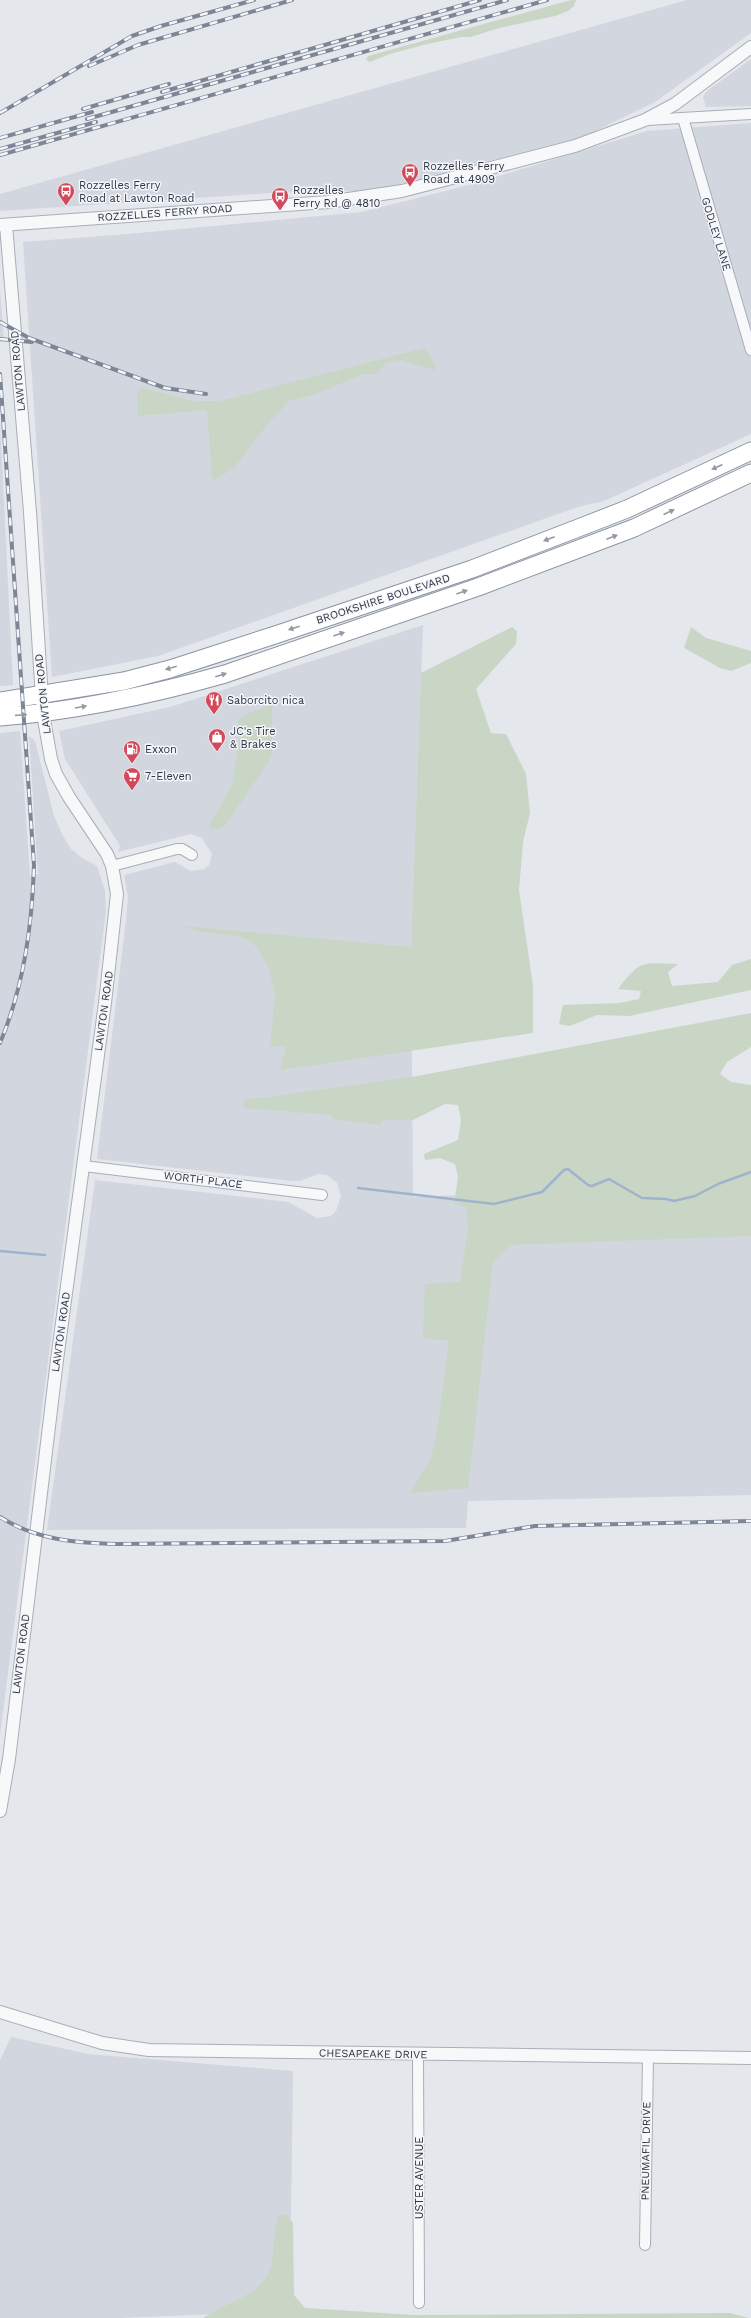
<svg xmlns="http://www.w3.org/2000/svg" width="751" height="2318" viewBox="0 0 751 2318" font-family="'Work Sans',sans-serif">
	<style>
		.built { fill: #d2d6de }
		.green { fill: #c9d6c5 }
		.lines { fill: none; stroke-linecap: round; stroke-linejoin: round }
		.stream { stroke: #9fb4cc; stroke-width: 2.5 }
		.minor-casing { stroke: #a9aeb7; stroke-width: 12 }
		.tertiary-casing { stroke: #a9aeb7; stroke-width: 14 }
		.trunk-casing { stroke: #8b94a3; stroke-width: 19 }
		.minor { stroke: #f7f8fa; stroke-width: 10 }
		.tertiary { stroke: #f7f8fa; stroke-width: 12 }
		.trunk { stroke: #fff; stroke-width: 17 }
		.rail-casing { stroke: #7d8696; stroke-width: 4 }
		.rail { stroke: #f4f6f9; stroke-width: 2.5; stroke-dasharray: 8; stroke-linecap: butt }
		.oneway { fill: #959aa2 }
		.labels { text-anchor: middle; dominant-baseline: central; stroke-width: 3; stroke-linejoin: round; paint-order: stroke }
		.poi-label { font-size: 11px; fill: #2b3445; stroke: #f4f6f9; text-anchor: start }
		.street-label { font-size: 11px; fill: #2b3445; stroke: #f4f6f9 }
	</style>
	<rect width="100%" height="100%" fill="#e4e7ec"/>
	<g class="built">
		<path d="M687,0H751V33L655,102L585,136L385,188L356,191H301L0,211V194Z"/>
		<path d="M751,59V106L706,107L703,97L707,91Z"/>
		<path d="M751,123V434L604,501L578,507L158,656L52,677L23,242L128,234L362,212L469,185L647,131Z"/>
		<path d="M0,289L4,342H0Z"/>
		<path d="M0,421L13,685L0,686Z"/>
		<path d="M423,625L411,947L413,1197L488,1194L751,1227V1495L468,1501L466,1528L47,1530L95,1180L288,1202L317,1218L331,1216L336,1211L341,1196L337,1183L327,1175L318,1174L300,1181H291L97,1159L126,920L128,897L124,875L175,862L191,871L204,869L209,865L212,854L202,838L191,834L118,852L120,846L65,759L59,731L170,707Z"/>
		<path d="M20,731L30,877L38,874L29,736L35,741L54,816L62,834L71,849L82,858L97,866L105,891L106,911L0,1735V733Z"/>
		<path d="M11,2037L88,2054L293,2071L291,2217L265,2288L216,2314L119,2318H0V2060Z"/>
	</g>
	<g class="green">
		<path d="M571,0H576L574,6L568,11L555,16L499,28L471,37H461L427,44L390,54L370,62L366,60L368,56Z"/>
		<path d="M424,348L437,367L434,370L400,360L387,362L376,374H364L313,395L289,401L267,425L235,467L215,480L212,478L207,410L138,416L137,392L142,388L193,401H220Z"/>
		<path d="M512,627L517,631L516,644L476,689L491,733L506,734L526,774L530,813L523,842L519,890L533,986V1033L280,1070L286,1046L270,1047L275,994L268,966L256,946L242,937L198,931L183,926L411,947L421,673Z"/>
		<path d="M691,627L706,638L751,651V663L731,671L720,668L684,648Z"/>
		<path d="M272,704V752L269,761L227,823L221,828L211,829L209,826L232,785L239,741L238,720L249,713Z"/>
		<path d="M751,959V990L629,1016L597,1015L570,1026L559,1024L563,1005L619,1003L639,999L641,991L618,989C641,959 642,963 678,964L668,972L672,986L718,982L732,965Z"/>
		<path d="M751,1013V1047L727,1062L720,1074L731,1082L751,1085V1236L511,1245L493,1262L468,1488L410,1493L431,1458L437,1432L449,1341L423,1338L425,1284L460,1282L468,1229L466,1207L454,1204L458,1177L455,1164L440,1158L425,1160L424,1154L458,1140L461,1120L458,1105L445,1104L413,1120H383L380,1125L332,1119V1115L243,1108L244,1100L412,1077Z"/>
		<path d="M286,2214L293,2223L294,2295L305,2308L414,2315L730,2313L749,2318H203C225,2302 263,2296 271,2267C275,2250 273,2232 278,2215Z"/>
	</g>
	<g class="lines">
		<g class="stream">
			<path d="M358,1188L494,1204L542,1192L564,1170L568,1169L588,1185L592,1186L609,1179L642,1198L666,1199L674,1201L695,1196L718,1184L751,1172"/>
			<path d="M0,1251L45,1255"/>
		</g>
		<g class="minor-casing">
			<g id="minor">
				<path d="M683,118L751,350"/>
				<path d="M647,120L751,114"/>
				<path d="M112,866L177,849H182L192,855"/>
				<path d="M84,1166L322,1195"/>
				<path d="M418,2054L419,2303"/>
				<path d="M645,2245L648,2057"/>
			</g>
		</g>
		<g class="tertiary-casing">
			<g id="tertiary">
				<path d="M0,225L328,202L402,191L575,146L645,120L675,104L751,47"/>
				<path d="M0,1811L9,1759L57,1360L105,1003L117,894L112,866L107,854L69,797L56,774L51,759L43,714L30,512L6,225"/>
				<path d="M0,2012L102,2043L149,2050L751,2058"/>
			</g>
		</g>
		<g class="trunk-casing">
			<g id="trunk">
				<path d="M0,701L124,681L170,669L275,635L472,569L586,525L627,509L751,451"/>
				<path d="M0,717C77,711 151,695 225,674L478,587L634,528L751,473"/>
			</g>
		</g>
		<use href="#minor" class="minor"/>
		<use href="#tertiary" class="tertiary"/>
		<use href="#trunk" class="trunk"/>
		<g class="rail-casing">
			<g id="rail">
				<path d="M89,66L138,45L292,0"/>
				<path d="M162,92L480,0"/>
				<path d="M83,109L169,84"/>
				<path d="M0,113L132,36L161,26L254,0"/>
				<path d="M87,119L507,0"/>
				<path d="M0,138L92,112"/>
				<path d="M0,149L96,122"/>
				<path d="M0,155L547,0"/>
				<path d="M0,322L29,338L165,388L206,394"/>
				<path d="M0,339L32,342"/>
				<path d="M0,374L34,865C32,926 24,986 0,1043"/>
				<path d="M0,1517C36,1540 76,1543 117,1544L445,1541L535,1526L751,1521"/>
			</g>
		</g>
		<use href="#rail" class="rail"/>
	</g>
	<defs><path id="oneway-solid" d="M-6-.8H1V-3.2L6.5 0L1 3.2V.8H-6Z"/></defs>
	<g class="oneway">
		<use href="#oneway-solid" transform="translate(717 467) rotate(155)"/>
		<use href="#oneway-solid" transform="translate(669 512) rotate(-25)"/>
		<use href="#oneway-solid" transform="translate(612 537) rotate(-21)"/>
		<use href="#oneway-solid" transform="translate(549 539) rotate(159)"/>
		<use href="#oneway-solid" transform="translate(462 592) rotate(-19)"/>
		<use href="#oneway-solid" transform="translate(294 628) rotate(162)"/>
		<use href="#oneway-solid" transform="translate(339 634) rotate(-19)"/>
		<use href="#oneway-solid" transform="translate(171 668) rotate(164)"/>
		<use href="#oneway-solid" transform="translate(221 675) rotate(-17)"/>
		<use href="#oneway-solid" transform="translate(81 707) rotate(-10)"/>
		<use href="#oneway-solid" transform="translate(21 715) rotate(-4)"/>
	</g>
	<defs>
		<g id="bus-pin" transform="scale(0.9)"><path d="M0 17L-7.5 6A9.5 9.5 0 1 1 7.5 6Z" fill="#d1495b" stroke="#f4f6f9"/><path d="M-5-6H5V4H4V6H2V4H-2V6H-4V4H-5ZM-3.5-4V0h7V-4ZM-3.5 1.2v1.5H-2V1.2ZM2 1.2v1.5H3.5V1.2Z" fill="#fff"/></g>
		<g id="restaurant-pin" transform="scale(0.9)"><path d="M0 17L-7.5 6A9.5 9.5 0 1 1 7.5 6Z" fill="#d1495b" stroke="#f4f6f9"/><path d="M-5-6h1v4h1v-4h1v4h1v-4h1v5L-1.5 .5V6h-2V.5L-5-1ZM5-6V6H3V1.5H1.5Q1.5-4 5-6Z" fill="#fff"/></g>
		<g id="shop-pin" transform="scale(0.9)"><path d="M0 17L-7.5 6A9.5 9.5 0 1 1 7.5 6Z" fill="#d1495b" stroke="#f4f6f9"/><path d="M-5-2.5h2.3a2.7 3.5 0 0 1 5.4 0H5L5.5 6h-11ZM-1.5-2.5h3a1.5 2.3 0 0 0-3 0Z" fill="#fff"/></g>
		<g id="fuel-pin" transform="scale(0.9)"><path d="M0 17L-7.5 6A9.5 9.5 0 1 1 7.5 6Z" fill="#d1495b" stroke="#f4f6f9"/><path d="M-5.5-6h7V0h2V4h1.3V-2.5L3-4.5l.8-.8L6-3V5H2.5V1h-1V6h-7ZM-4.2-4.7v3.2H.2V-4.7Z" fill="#fff"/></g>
		<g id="supermarket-pin" transform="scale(0.9)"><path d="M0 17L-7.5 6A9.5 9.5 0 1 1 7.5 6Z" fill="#d1495b" stroke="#f4f6f9"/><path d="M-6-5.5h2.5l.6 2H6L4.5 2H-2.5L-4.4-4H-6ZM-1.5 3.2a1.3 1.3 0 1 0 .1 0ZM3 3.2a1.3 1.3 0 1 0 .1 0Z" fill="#fff"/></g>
	</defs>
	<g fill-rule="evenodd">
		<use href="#bus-pin" x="410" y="172"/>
		<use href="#bus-pin" x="66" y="191"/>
		<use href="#bus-pin" x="280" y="196"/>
		<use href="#restaurant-pin" x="214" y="700"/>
		<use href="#shop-pin" x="217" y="737"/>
		<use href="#fuel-pin" x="132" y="749"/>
		<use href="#supermarket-pin" x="132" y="776"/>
	</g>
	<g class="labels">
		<g class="poi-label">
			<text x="423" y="166">Rozzelles Ferry<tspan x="423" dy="13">Road at 4909</tspan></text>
			<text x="79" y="185">Rozzelles Ferry<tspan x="79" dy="13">Road at Lawton Road</tspan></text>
			<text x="293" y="190">Rozzelles<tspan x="293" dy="13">Ferry Rd @ 4810</tspan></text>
			<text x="227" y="700">Saborcito nica</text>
			<text x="230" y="731">JC's Tire<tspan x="230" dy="13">&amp; Brakes</tspan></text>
			<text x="145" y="749">Exxon</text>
			<text x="145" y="776">7-Eleven</text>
		</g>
		<g class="street-label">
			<text transform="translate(165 213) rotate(-4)">ROZZELLES FERRY ROAD</text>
			<text transform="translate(716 234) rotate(73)">GODLEY LANE</text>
			<text transform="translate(18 371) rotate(-95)">LAWTON ROAD</text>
			<text transform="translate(383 599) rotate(-18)">BROOKSHIRE BOULEVARD</text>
			<text transform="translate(43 694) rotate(-96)">LAWTON ROAD</text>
			<text transform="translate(104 1011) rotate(-82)">LAWTON ROAD</text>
			<text transform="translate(203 1180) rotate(7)">WORTH PLACE</text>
			<text transform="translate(61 1332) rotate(-82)">LAWTON ROAD</text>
			<text transform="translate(21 1654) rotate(-83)">LAWTON ROAD</text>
			<text transform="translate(373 2054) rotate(1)">CHESAPEAKE DRIVE</text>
			<text transform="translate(646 2151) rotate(-89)">PNEUMAFIL DRIVE</text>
			<text transform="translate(419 2178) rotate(-90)">USTER AVENUE</text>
		</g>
	</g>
</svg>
